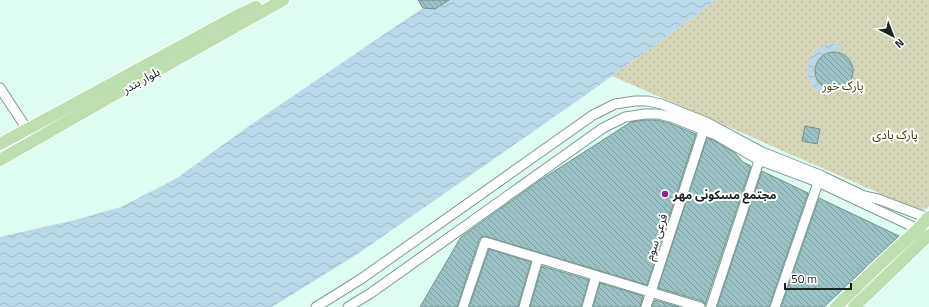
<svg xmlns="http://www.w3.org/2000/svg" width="929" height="307" viewBox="0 0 929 307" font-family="'Titillium Web','Noto Sans Arabic',sans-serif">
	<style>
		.park { fill: url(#park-dots) }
		.water { fill: url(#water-waves) }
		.building { fill: url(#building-back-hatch); stroke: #719193 }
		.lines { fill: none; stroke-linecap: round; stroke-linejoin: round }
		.minor-casing { stroke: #7f9b90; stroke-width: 11 }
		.major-casing { stroke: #fff; stroke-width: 14 }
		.minor { stroke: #fff; stroke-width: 9 }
		.major { stroke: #bddeaf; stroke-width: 12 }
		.poi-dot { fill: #8c248a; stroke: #fff; stroke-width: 1.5 }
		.labels { text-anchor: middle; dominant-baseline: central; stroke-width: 4; stroke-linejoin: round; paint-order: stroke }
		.street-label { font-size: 12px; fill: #192520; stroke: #fff }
		.park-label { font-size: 12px; fill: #44400a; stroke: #fff }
		.poi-label { font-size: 12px; font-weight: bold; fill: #192520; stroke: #fff; text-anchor: start }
	</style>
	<defs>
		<pattern id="park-dots" width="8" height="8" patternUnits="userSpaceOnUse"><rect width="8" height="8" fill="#d7d5b7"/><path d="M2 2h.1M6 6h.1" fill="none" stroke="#b8b79d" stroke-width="1.8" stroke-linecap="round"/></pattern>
		<pattern id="water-waves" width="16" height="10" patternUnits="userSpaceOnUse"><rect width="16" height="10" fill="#b9d8e9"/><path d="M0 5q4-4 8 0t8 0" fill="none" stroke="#9eb9c8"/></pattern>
		<pattern id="building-back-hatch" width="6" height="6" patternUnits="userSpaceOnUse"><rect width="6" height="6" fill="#9bc2c4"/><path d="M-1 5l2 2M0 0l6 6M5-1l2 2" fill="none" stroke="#7e9d9f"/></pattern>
	</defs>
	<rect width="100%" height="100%" fill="#defdf0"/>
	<path class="park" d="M717,0H929V206L926,209L918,210L612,76Z"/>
	<g class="water">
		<path d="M449,0H717L587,94L359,253L272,307H0V237L75,220L121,207L177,178L249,126L423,8Z"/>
		<path d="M829,44H835L841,45L840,51C821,48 805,67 818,84C820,87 825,89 828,91L826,97C821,94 817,92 813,87C804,75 807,56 820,48C823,46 826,45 829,44Z"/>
		<circle cx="835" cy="71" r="10"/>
	</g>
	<g class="building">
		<path d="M418,0H449L435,9L423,8Z"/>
		<circle cx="834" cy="71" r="19"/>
		<path d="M645,120H657L669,123L696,134L647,285L484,236L481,237L479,240L457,307H420L461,237L539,181L631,122Z"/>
		<path d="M805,126L820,129L817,144L802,141Z"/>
		<path d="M707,138L713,140L735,153L743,162L751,166L705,305L702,301L658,288Z"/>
		<path d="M762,171L808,193L769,307H717Z"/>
		<path d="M819,198L899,236L824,307H781Z"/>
		<path d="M489,249L531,262L518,307H469Z"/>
		<path d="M542,266L589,280L581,307H530Z"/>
		<path d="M600,283L643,296L640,307H593Z"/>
		<path d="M655,300L679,307H652Z"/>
	</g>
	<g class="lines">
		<g class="minor-casing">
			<g id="minor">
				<path d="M0,88L27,129"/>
				<path d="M316,307L361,279L593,115L615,104L635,101H648L661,104L706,122L762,152L820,175L864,196L878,199L928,218"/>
				<path d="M348,307L371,293L603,128L625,117L645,114H658L671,117L716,135L759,160L818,182L918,229"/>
				<path d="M463,307L485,242L700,307"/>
				<path d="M524,307L538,258"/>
				<path d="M587,307L596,276"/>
				<path d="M646,307L705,126"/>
				<path d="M711,307L761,155"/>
				<path d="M775,307L820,177"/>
			</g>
		</g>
		<g class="major-casing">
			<g id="major">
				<path d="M0,144L233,18L256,7"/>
				<path d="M0,160L110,97L283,0"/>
				<path d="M836,307L880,264L918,229L929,217"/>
				<path d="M854,307L929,235"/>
			</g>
		</g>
		<use href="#minor" class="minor"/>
		<use href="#major" class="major"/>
	</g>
	<circle class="poi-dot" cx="665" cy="194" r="4"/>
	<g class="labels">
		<g class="street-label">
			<text transform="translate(141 80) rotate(-29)">بلوار بندر</text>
			<text transform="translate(656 237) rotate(-72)">فرعی سوم</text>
		</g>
		<g class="park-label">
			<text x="843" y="85">پارک خور</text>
			<text x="895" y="134">پارک بادی</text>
		</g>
		<g class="poi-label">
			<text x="673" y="194">مجتمع مسکونی مهر</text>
		</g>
	</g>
	<g transform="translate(893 36) rotate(138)" stroke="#ffffff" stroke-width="3" paint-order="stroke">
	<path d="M0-3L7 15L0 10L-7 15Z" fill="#192520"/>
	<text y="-6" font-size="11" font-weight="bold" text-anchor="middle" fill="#192520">N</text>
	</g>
	<path d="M785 283v6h66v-6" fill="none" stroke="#192520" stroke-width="2"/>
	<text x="791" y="283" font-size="12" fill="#192520" stroke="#ffffff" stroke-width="3" paint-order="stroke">50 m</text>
</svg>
